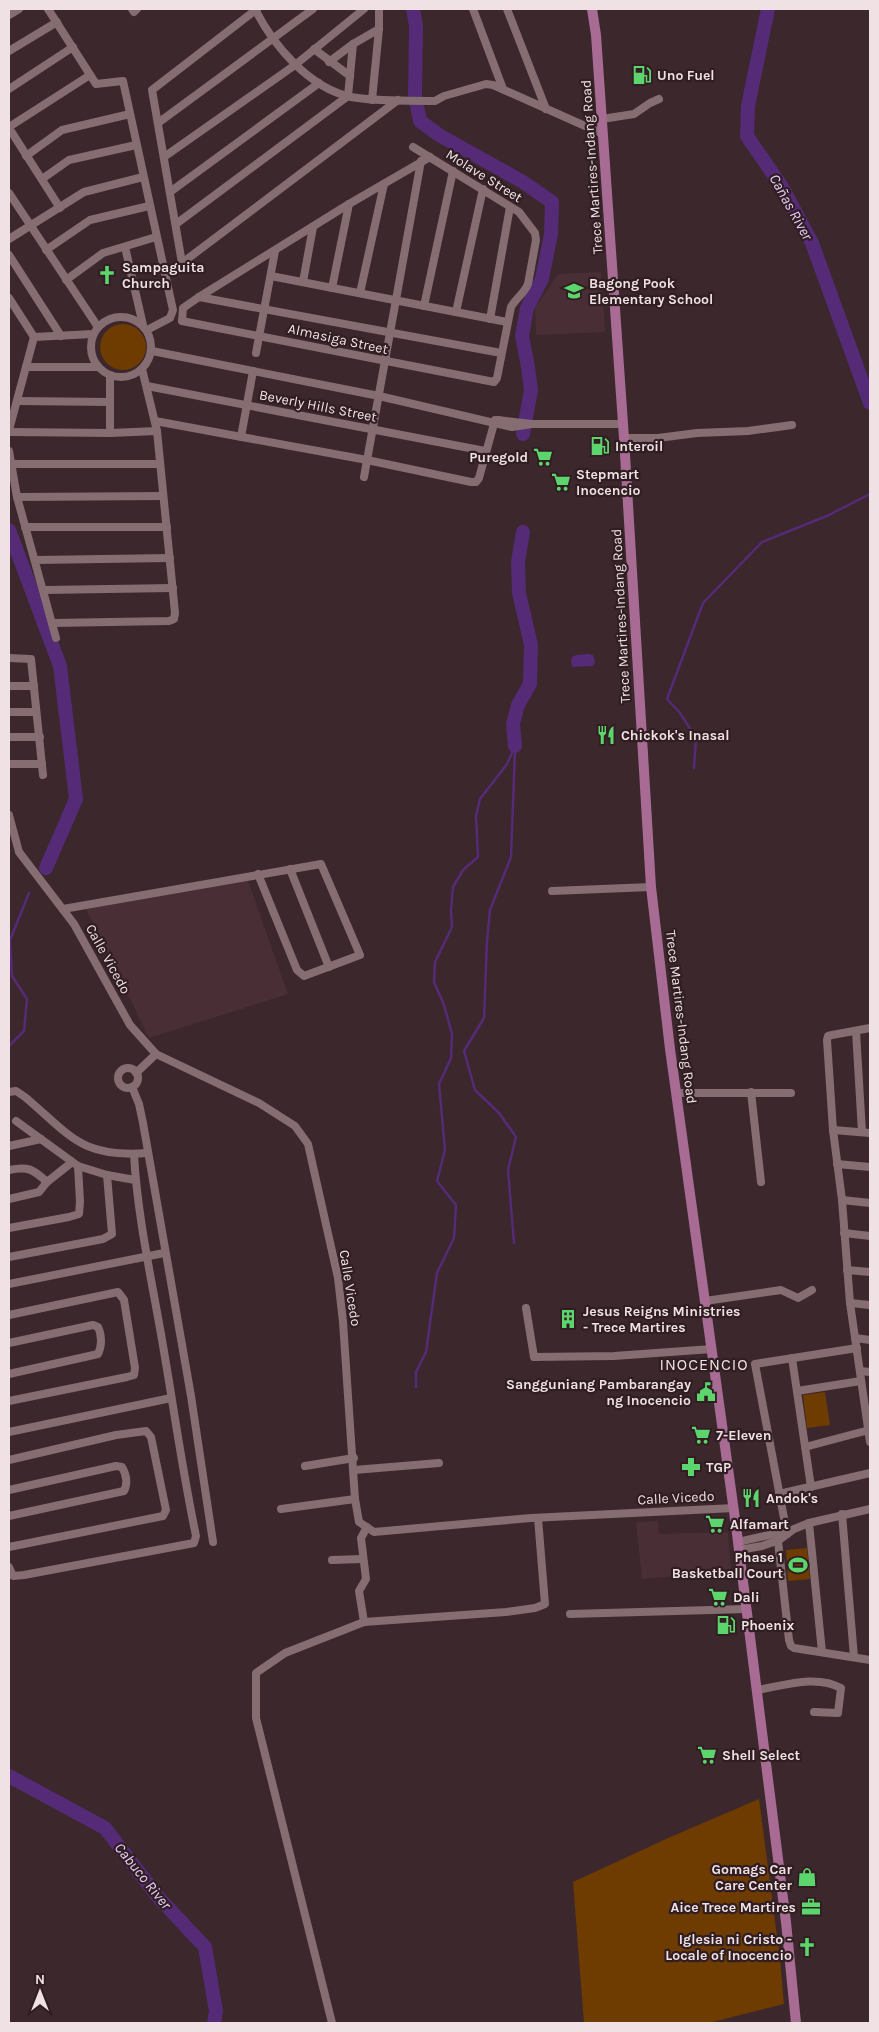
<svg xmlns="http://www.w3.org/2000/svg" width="879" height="2032" viewBox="0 0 879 2032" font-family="Karla,sans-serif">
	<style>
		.built { fill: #492f35 }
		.green { fill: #6e3b00 }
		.water { fill: #552b77 }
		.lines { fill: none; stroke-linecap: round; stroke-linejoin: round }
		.stream { stroke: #552b77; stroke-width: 2.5 }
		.river { stroke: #552b77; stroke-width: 14 }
		.minor { stroke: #856d72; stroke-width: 8 }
		.major { stroke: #a76b94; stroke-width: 10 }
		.labels { text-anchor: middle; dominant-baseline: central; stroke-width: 4.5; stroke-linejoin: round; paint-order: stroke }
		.poi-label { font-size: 14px; font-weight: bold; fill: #efe1e4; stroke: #311e22; text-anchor: start }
		.street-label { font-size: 14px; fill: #efe1e4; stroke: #311e22 }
		.water-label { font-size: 15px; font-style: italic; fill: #e5cffb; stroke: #311e22 }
		.quarter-label { font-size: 16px; letter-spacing: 1px; fill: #efe1e4; stroke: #311e22 }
	</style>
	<rect width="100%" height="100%" fill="#3b272c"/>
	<g class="built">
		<path d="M601,272L605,332L536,335L535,308L558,274Z"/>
		<path d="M248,881L288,994L149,1038L86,909Z"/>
		<path d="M658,1521L659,1534L728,1532L731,1572L642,1579L636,1522Z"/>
	</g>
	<g class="green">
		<circle cx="123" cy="347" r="23"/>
		<path d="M825,1392L830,1425L807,1428L803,1395Z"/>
		<path d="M807,1548L810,1579L788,1581L786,1550Z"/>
		<path d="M759,1799L780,1959L784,2004L709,2023H584L573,1882L668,1838Z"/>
	</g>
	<path class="water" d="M588,654L593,655L595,662L593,666L573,667L571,663L572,657L576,655Z"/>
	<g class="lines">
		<g class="stream">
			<path d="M694,768L696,738L680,713L667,699L703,603L762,542L829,515L870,494"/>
			<path d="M9,1046L24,1031L27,999L12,976L10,940L29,893"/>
			<path d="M514,1243L508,1170L516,1137L499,1113L475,1090L464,1051L484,1018L487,941L490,910L511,857L515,750"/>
			<path d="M416,1387V1372L426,1352L437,1273L454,1238L456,1205L437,1181L445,1150L439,1084L451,1058L452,1034L444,1005L434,982L435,962L452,927L451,910L453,887L463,870L478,857L476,816L480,799L507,764L515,746"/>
		</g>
		<g class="river">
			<path d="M413,9L416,26L415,95L420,121L439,135L523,182L552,202L551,234L542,279L527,308L522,336L528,367L531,390L523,434"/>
			<path d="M768,9L748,106L747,136L782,187L812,243L870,403"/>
			<path d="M9,530L60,666L76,799L46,868"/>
			<path d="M515,746L513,724L518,705L530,684L531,645L519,593L518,562L523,532"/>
			<path d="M9,1776L105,1828L158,1897L205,1947L216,2011L214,2023"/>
		</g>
		<g class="minor">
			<path d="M48,9L96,84L123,81L173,310L170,318L147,330"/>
			<path d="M132,9L134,12L137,9"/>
			<path d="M255,9C273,45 309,88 351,97C378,102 407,100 435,101L444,96L486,84L493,85L603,134"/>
			<path d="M257,9L152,90L182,263L398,100"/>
			<path d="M473,9L503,89"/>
			<path d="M507,9L546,109"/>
			<path d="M9,15L19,9"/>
			<path d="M314,49L350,76"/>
			<path d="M9,51L57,22"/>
			<path d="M329,62L353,44"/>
			<path d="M9,89L73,47"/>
			<path d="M372,100L379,29V9"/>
			<path d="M602,119L634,114L650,103L659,99"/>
			<path d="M158,123L313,9"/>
			<path d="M9,127L90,75"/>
			<path d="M9,128L60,208"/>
			<path d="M413,147L519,212L535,233L536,240L528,284C524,294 516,298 511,307L497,378L494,382L182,321L183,308L199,297L349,204L430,157"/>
			<path d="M26,156L62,130L130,114"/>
			<path d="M164,157L295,65L364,9"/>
			<path d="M42,179L69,160L136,145"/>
			<path d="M170,192L319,83"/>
			<path d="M9,193L98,327"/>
			<path d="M176,224L348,96L353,44L379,29"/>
			<path d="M9,239L84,192L143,177"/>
			<path d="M125,247L143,325"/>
			<path d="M46,250L90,220L149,206"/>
			<path d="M9,255L61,336"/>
			<path d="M271,276L507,322"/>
			<path d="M66,280L103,253L156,237"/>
			<path d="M303,282L313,227"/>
			<path d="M332,288L349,204"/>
			<path d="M360,293L384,184"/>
			<path d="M199,297L501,353"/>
			<path d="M9,298L34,337"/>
			<path d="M424,306L453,171"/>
			<path d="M456,312L483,189"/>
			<circle cx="121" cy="347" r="30"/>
			<path d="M490,319L510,207"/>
			<path d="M152,351L379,396L512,427L532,424"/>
			<path d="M256,353L275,251"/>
			<path d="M26,367H98"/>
			<path d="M110,375V433"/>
			<path d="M147,386L485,451"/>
			<path d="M17,401L109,402"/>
			<path d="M498,420L532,424H623"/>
			<path d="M155,421L367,460L471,482H476L479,478L495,420"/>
			<path d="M9,430L34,337L93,334"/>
			<path d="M9,432L110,433L157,431"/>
			<path d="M241,437L253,371"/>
			<path d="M624,438H658L697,433L748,431L792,425"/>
			<path d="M9,451L17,497L56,638"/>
			<path d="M11,464H160"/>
			<path d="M364,477L421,161"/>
			<path d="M17,497L163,496"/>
			<path d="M25,527H167"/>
			<path d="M35,560L170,558"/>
			<path d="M44,590L173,588"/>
			<path d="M52,623L169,621L174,619L175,613L157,431L142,369"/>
			<path d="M9,658L31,659L43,775"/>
			<path d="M9,686H34"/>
			<path d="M9,712H36"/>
			<path d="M9,737H40"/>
			<path d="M9,764H42"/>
			<path d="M9,815L19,852L74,924L130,1025L156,1054L259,1103L295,1126L308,1144L338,1278L343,1322L355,1499L359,1522L374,1532L531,1518L734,1508"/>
			<path d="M290,869L329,967"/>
			<path d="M552,891L651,887"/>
			<path d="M63,909L321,864L360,955L304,976L297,970L258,874"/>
			<path d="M870,1028L832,1035L828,1036L827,1040L833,1130L842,1200L850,1303L870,1442"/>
			<path d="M856,1031L862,1132"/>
			<circle cx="128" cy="1078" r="10"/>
			<path d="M136,1073L156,1054"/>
			<path d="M132,1087L139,1104L143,1123L191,1396L213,1542"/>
			<path d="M9,1092L16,1091L25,1097C71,1136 81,1158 147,1153"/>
			<path d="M751,1092L761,1182"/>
			<path d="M676,1093H791"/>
			<path d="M16,1121L78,1166L107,1175L135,1180"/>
			<path d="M833,1130L870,1133"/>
			<path d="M9,1146L41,1139"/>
			<path d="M837,1164L870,1167"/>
			<path d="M9,1170C28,1166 33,1169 47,1182"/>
			<path d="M9,1199L39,1192L47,1182L71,1163"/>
			<path d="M842,1200L870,1203"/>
			<path d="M9,1228L69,1217L79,1214L80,1202L78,1166"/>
			<path d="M844,1233L870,1236"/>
			<path d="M9,1257L103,1239L112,1234L107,1175"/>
			<path d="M847,1270L870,1272"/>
			<path d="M9,1284L164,1253"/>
			<path d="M705,1301L781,1290L798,1298L812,1290"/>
			<path d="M850,1303L870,1305"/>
			<path d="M526,1308L534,1357L614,1356L712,1349"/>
			<path d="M9,1315L118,1292L124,1300L135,1368L134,1375L127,1377L9,1401"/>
			<path d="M855,1338L870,1340"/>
			<path d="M9,1343L93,1325L98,1327C102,1335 102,1346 98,1354L9,1374"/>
			<path d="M792,1358L811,1487"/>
			<path d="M860,1371L870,1372"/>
			<path d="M797,1391L861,1381"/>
			<path d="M9,1432L171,1398"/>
			<path d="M805,1447L869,1430"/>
			<path d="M9,1460L116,1435L146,1431L151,1437L166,1510L163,1516L9,1547"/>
			<path d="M305,1466L354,1458"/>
			<path d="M354,1470L439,1463"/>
			<path d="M9,1490L116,1466L122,1467C126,1474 128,1483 124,1491L9,1516"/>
			<path d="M779,1494L870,1473"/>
			<path d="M281,1509L355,1499"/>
			<path d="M842,1514L854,1657"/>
			<path d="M809,1523L822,1652"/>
			<path d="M367,1527L361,1538L366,1579L359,1591L364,1622L506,1612L535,1608L545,1604L538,1518"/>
			<path d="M777,1532L789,1640L791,1646L794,1648L870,1660"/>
			<path d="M787,1534L755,1364L857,1348"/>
			<path d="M738,1542L782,1532"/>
			<path d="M739,1550L762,1546L779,1540L794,1529L809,1523L870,1509"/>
			<path d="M332,1560L362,1559"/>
			<path d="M9,1567L13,1576L24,1575L194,1543L196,1536C181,1465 172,1394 159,1323C149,1267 137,1211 134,1154"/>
			<path d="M570,1614L746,1609"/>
			<path d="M757,1690C783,1686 816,1674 841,1688L838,1713L814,1712"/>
			<path d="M332,2023L256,1718V1673L285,1653L364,1622"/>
		</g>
		<path class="major" d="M592,9L596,35L624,438L651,887L670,1049L736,1526L786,1922L796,2023"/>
	</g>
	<defs>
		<g id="fuel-bare" transform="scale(1.5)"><path d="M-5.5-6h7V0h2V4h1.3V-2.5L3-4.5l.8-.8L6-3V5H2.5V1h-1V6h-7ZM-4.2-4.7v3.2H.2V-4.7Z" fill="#5dd56d" stroke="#311e22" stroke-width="2.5" paint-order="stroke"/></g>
		<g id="church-bare" transform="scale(1.5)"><path d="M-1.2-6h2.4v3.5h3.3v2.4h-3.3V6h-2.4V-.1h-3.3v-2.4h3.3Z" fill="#5dd56d" stroke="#311e22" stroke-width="2.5" paint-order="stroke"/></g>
		<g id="school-bare" transform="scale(1.5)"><path d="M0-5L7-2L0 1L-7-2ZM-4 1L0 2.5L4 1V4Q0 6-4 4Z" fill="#5dd56d" stroke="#311e22" stroke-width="2.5" paint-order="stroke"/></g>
		<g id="supermarket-bare" transform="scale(1.5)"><path d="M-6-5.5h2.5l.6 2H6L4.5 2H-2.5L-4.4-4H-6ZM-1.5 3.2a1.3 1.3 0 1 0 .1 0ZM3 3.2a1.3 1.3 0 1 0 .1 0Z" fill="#5dd56d" stroke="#311e22" stroke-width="2.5" paint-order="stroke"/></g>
		<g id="restaurant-bare" transform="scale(1.5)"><path d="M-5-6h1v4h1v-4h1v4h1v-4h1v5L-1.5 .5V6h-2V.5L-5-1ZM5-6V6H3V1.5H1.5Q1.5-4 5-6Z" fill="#5dd56d" stroke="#311e22" stroke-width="2.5" paint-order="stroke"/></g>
		<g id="building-bare" transform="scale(1.5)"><path d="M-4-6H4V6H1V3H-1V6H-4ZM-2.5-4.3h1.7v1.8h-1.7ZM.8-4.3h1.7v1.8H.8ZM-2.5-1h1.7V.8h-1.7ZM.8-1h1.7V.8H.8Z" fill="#5dd56d" stroke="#311e22" stroke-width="2.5" paint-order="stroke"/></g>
		<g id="civic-bare" transform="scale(1.5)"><path d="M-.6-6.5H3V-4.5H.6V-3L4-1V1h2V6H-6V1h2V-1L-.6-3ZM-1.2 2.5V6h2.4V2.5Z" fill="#5dd56d" stroke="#311e22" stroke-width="2.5" paint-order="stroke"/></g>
		<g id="pharmacy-bare" transform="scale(1.5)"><path d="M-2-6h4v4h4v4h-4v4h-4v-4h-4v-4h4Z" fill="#5dd56d" stroke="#311e22" stroke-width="2.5" paint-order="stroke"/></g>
		<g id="stadium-bare" transform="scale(1.5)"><path d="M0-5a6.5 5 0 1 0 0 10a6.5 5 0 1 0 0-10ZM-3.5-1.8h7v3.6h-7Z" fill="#5dd56d" stroke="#311e22" stroke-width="2.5" paint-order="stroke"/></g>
		<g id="shop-bare" transform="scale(1.5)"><path d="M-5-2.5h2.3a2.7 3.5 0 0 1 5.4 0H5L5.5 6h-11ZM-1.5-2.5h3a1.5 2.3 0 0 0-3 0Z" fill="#5dd56d" stroke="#311e22" stroke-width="2.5" paint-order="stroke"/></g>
		<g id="office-bare" transform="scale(1.5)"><path d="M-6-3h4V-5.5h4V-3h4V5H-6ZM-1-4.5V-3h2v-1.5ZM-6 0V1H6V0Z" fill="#5dd56d" stroke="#311e22" stroke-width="2.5" paint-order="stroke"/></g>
	</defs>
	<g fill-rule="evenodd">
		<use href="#fuel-bare" x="642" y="75"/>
		<use href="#church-bare" x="107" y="275"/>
		<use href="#school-bare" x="574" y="291"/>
		<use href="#fuel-bare" x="600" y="446"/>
		<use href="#supermarket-bare" x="543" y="457"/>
		<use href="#supermarket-bare" x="561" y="482"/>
		<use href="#restaurant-bare" x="606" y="735"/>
		<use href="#building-bare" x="568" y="1319"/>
		<use href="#civic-bare" x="706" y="1392"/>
		<use href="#supermarket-bare" x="701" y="1435"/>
		<use href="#pharmacy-bare" x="691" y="1467"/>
		<use href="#restaurant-bare" x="751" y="1498"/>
		<use href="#supermarket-bare" x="715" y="1524"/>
		<use href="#stadium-bare" x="798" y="1565"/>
		<use href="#supermarket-bare" x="718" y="1597"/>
		<use href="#fuel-bare" x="726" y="1625"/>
		<use href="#supermarket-bare" x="707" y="1755"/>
		<use href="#shop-bare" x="807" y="1877"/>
		<use href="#office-bare" x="811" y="1907"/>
		<use href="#church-bare" x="807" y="1947"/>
	</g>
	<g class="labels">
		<g class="poi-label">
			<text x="657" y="75">Uno Fuel</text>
			<text x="122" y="267">Sampaguita<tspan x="122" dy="16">Church</tspan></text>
			<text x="589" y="283">Bagong Pook<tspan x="589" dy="16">Elementary School</tspan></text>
			<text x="615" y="446">Interoil</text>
			<text x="528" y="457" text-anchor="end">Puregold</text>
			<text x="576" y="474">Stepmart<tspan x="576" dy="16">Inocencio</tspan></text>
			<text x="621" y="735">Chickok's Inasal</text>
			<text x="583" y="1311">Jesus Reigns Ministries<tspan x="583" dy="16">- Trece Martires</tspan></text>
			<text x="691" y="1384" text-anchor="end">Sangguniang Pambarangay<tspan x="691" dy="16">ng Inocencio</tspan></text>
			<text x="716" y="1435">7-Eleven</text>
			<text x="706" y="1467">TGP</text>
			<text x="766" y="1498">Andok's</text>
			<text x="730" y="1524">Alfamart</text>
			<text x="783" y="1557" text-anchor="end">Phase 1<tspan x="783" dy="16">Basketball Court</tspan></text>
			<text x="733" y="1597">Dali</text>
			<text x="741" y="1625">Phoenix</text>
			<text x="722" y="1755">Shell Select</text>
			<text x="792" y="1869" text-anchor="end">Gomags Car<tspan x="792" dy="16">Care Center</tspan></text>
			<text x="796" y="1907" text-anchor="end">Aice Trece Martires</text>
			<text x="792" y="1939" text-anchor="end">Iglesia ni Cristo -<tspan x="792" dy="16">Locale of Inocencio</tspan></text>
		</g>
		<g class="street-label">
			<text transform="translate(592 167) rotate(-94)">Trece Martires-Indang Road</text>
			<text transform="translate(484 176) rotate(32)">Molave Street</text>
			<text transform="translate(338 339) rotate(12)">Almasiga Street</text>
			<text transform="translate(318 406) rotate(11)">Beverly Hills Street</text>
			<text transform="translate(621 616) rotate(-93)">Trece Martires-Indang Road</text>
			<text transform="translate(108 959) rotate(61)">Calle Vicedo</text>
			<text transform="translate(681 1017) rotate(83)">Trece Martires-Indang Road</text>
			<text transform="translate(350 1288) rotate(81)">Calle Vicedo</text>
			<text transform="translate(676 1498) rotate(-3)">Calle Vicedo</text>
		</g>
		<g class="water-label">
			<text transform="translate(791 207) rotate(61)">Cañas River</text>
			<text transform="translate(143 1876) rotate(51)">Cabuco River</text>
		</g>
		<g class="quarter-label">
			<text x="704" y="1364">INOCENCIO</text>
		</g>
	</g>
	<rect width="879" height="2032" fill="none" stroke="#efe1e4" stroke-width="20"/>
	<g transform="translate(40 1992)" stroke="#311e22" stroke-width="4" paint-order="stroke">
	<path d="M0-4L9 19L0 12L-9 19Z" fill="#efe1e4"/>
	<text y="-8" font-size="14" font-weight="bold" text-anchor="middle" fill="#efe1e4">N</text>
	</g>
</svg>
